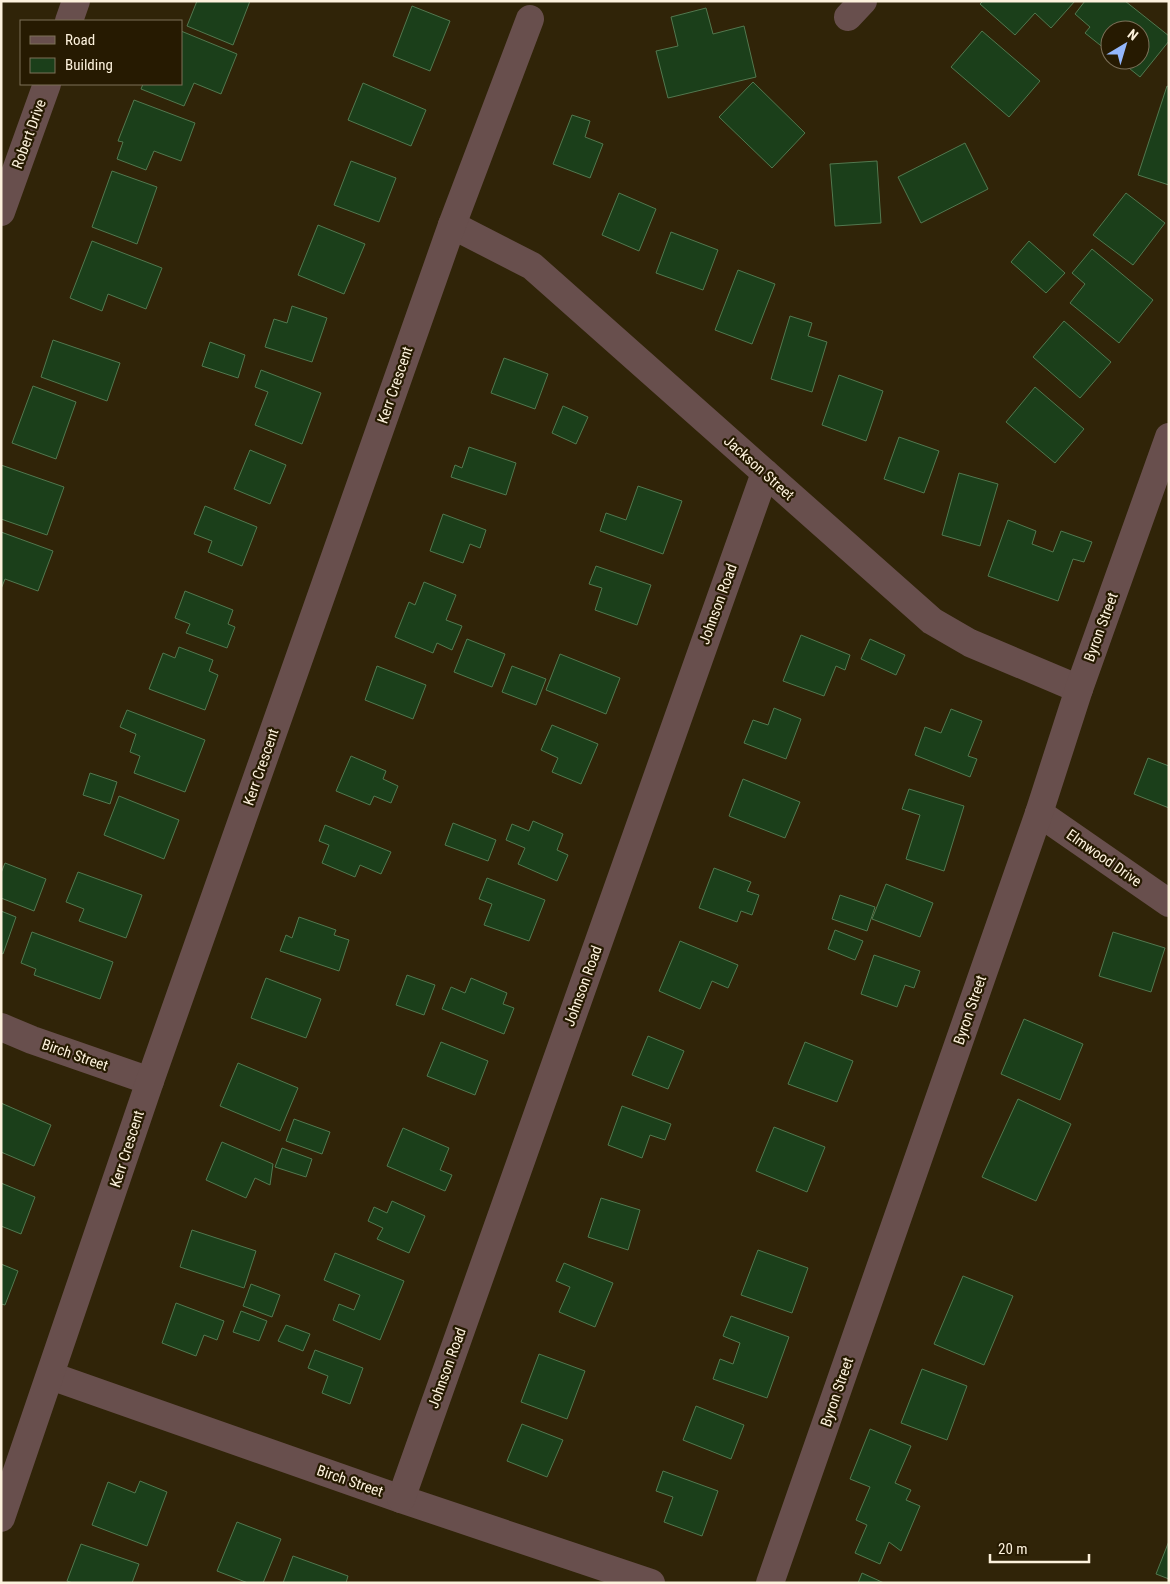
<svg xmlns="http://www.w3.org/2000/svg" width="1170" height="1584" viewBox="0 0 1170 1584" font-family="'Roboto Condensed',sans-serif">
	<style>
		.building { fill: #1b3f1a; stroke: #52784f }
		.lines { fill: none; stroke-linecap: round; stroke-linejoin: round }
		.minor { stroke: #684f4d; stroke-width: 28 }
		.labels { text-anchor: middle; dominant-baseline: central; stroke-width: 4.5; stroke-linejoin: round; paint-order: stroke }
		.street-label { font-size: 15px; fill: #fdf2dd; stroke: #261a01 }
	</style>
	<rect width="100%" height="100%" fill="#302408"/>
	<g class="building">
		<path d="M197,1H250L233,45L187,26Z"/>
		<path d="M983,1H1075L1051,28L1035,13L1015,35L980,4Z"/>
		<path d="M1085,1H1125L1169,36V41L1140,77L1119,60H1140V30H1110V53L1085,33L1090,27L1075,14Z"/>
		<path d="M412,6L450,21L430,71L393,56Z"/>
		<path d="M706,8L713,34L744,26L756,77L668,98L656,51L678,46L671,17Z"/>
		<path d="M181,31L237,54L221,94L194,83L184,106L141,89L143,84H181Z"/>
		<path d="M982,31L1040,81L1009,117L951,67Z"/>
		<path d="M753,82L805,133L772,168L719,117Z"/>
		<path d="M363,83L426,110L411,146L348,120Z"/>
		<path d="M1167,86L1169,87V185L1138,175Z"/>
		<path d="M134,100L195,123L181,161L154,151L146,170L117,159L123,142L118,141Z"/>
		<path d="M572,115L590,121L585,137L603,144L590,178L553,164Z"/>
		<path d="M965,143L988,189L921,223L898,177Z"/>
		<path d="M351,161L396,178L379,222L334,205Z"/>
		<path d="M877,161L881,223L835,226L830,164Z"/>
		<path d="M112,171L157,187L137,244L92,227Z"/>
		<path d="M619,193L656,209L639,251L602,235Z"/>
		<path d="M1126,193L1165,223L1133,265L1093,235Z"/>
		<path d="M318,225L365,244L344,294L298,275Z"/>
		<path d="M671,232L718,250L703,290L656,273Z"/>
		<path d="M92,241L162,268L146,309L108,294L102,311L70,298Z"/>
		<path d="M1029,241L1065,273L1046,293L1011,262Z"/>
		<path d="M1092,249L1153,300L1119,343L1070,303L1085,284L1072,273Z"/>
		<path d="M738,270L775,284L752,344L715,330Z"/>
		<path d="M292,306L327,318L312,362L265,347L274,319L287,323Z"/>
		<path d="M790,316L812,323L808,336L827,342L812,392L771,379Z"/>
		<path d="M1064,321L1111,362L1080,398L1033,357Z"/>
		<path d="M53,340L120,363L107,401L41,377Z"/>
		<path d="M210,342L245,355L238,378L202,366Z"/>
		<path d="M504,358L548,374L535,409L491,393Z"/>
		<path d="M261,370L321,393L302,444L255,425L268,392L255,387Z"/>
		<path d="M839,375L883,391L866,441L822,425Z"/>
		<path d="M33,386L76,402L56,459L12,443Z"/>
		<path d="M1035,387L1084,429L1055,463L1006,422Z"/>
		<path d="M563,406L588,417L576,444L552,433Z"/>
		<path d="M899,437L939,451L924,493L884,479Z"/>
		<path d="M469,447L516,463L506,495L451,477L455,465L462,468Z"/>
		<path d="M250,450L286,465L270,504L234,489Z"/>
		<path d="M1,465L64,487L47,535L1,519Z"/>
		<path d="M959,473L998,484L980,546L942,535Z"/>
		<path d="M638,486L682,501L663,554L600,531L606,513L626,520Z"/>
		<path d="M205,506L257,527L242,566L208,552L212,541L194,534Z"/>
		<path d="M443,514L486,530L480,548L470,544L463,563L430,551Z"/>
		<path d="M1008,520L1036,531L1032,544L1053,552L1061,531L1092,542L1084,562L1073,559L1058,601L988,576Z"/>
		<path d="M1,532L53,551L38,591L5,579L1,589Z"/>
		<path d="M596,566L651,585L637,625L595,610L602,588L589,584Z"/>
		<path d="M424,582L456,595L446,620L462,626L452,650L437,643L433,653L395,637L409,602L415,605Z"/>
		<path d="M185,591L233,610L228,624L235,627L227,648L186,633L190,624L175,618Z"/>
		<path d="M801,635L850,655L845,670L836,666L824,696L783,681Z"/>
		<path d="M467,639L505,654L492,687L454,672Z"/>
		<path d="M870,639L905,655L896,675L861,659Z"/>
		<path d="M179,647L213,660L209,671L218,675L205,710L149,689L163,653L175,658Z"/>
		<path d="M560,654L620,678L606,714L546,690Z"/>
		<path d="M377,666L426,685L413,719L365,700Z"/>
		<path d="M512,666L546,679L536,705L502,692Z"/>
		<path d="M774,708L801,719L786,759L744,743L753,720L768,725Z"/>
		<path d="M951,709L982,721L968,756L977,759L970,777L915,755L925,727L941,733Z"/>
		<path d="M127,710L205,740L185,792L134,773L140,756L130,752L136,734L120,727Z"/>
		<path d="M552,725L598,744L581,784L552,772L558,758L541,750Z"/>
		<path d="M351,756L386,771L383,779L398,786L391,803L374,796L370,805L336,791Z"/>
		<path d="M1148,758L1169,766V808L1134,794Z"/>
		<path d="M90,773L117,782L110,804L83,795Z"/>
		<path d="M743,779L800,802L785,838L729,816Z"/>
		<path d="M909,789L964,806L944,871L906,859L920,815L902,809Z"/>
		<path d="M119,796L179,820L164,859L104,835Z"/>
		<path d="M533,821L563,834L557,850L568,855L557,881L518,864L525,848L506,840L512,824L529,831Z"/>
		<path d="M453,823L496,840L488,861L445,845Z"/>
		<path d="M325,825L391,852L381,874L360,865L355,877L322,863L329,845L319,841Z"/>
		<path d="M5,863L46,879L34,911L1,898V873Z"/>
		<path d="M714,868L751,882L747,891L759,895L752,915L741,911L737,922L699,908Z"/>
		<path d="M78,872L142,895L126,938L79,921L84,909L66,902Z"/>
		<path d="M487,878L545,900L529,941L484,925L492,904L479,899Z"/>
		<path d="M886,884L933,903L920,937L872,919Z"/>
		<path d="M840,895L875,907L867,931L832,919Z"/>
		<path d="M1,911L16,917L3,954L1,953Z"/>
		<path d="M299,917L336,930L334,935L349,940L339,971L280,951L286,935L292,938Z"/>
		<path d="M835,930L863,941L855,960L828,949Z"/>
		<path d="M32,932L113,962L100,999L34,975L36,969L21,963Z"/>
		<path d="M1113,932L1165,948L1151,992L1099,976Z"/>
		<path d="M680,941L738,965L728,988L712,981L700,1009L659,991Z"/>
		<path d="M874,955L920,971L914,988L905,985L897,1007L861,994Z"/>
		<path d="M407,975L435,985L424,1015L396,1005Z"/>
		<path d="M266,978L321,999L306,1038L251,1018Z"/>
		<path d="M471,978L507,993L503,1004L514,1008L504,1034L442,1009L451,987L465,993Z"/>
		<path d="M1024,1019L1083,1044L1060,1100L1001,1074Z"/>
		<path d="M648,1036L684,1051L668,1089L632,1075Z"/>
		<path d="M441,1042L488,1061L475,1095L427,1076Z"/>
		<path d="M805,1042L853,1061L837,1102L788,1084Z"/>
		<path d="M238,1063L298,1088L280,1131L220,1106Z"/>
		<path d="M1018,1099L1071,1124L1036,1201L982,1177Z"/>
		<path d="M1,1103L51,1125L34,1166L1,1152Z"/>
		<path d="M622,1106L671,1124L665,1140L650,1135L642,1158L608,1145Z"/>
		<path d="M294,1119L330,1132L322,1154L286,1141Z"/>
		<path d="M774,1127L825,1147L807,1192L756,1171Z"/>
		<path d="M403,1128L449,1148L440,1170L452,1175L445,1191L387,1166Z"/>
		<path d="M222,1142L273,1164L270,1185L255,1178L246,1198L206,1180Z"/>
		<path d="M282,1148L312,1159L306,1177L275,1167Z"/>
		<path d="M1,1183L35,1197L21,1234L1,1226Z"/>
		<path d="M601,1198L640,1210L628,1250L588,1237Z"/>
		<path d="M392,1201L425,1216L409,1253L377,1239L383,1228L368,1221L374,1207L387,1213Z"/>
		<path d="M192,1230L256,1251L244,1288L180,1267Z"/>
		<path d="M758,1250L808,1268L792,1313L741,1295Z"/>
		<path d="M335,1253L404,1281L380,1340L333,1320L339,1304L354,1310L360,1295L324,1280Z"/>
		<path d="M564,1263L613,1283L595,1327L559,1312L570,1287L556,1281Z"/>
		<path d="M1,1264L18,1271L5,1305L1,1304Z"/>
		<path d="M963,1276L1013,1296L984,1365L934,1344Z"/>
		<path d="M251,1284L280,1295L272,1317L243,1306Z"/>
		<path d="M176,1303L224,1321L217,1340L204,1335L196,1356L162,1343Z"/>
		<path d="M241,1311L267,1321L259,1341L233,1332Z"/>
		<path d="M731,1316L789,1337L767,1398L713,1379L720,1359L733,1364L740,1343L723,1336Z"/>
		<path d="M286,1325L310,1334L303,1351L278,1341Z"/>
		<path d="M315,1350L363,1368L350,1404L322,1393L328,1376L308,1368Z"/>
		<path d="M539,1354L585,1371L567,1419L521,1402Z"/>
		<path d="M922,1369L967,1386L947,1440L901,1423Z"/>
		<path d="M696,1406L744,1425L731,1459L683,1440Z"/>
		<path d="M522,1424L563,1440L547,1477L507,1461Z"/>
		<path d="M870,1429L911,1446L895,1483L911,1490L906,1500L920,1506L901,1551L889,1542L880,1564L855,1553L867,1525L856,1520L870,1487L850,1479Z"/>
		<path d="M663,1471L718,1491L702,1536L664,1522L673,1497L656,1491Z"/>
		<path d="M140,1481L167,1492L147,1546L92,1525L108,1482L135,1493Z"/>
		<path d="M237,1522L281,1539L263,1583H248L217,1571Z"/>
		<path d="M1169,1541V1579L1156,1574Z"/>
		<path d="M81,1544L139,1564L132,1583H73L67,1581Z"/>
		<path d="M293,1556L348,1576L346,1583H283Z"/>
		<path d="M862,1573L884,1583H858Z"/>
	</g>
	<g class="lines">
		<g class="minor">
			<path d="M848,17L863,1"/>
			<path d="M69,21L76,1"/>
			<path d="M1,212L47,84"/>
			<path d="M452,225L532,266L932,621L970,643L1079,689"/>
			<path d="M1039,813L1169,903"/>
			<path d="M1,1027L32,1040L150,1081"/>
			<path d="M51,1376L401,1499L651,1583"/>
			<path d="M401,1499L765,473"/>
			<path d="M1,1518L150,1081L452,225L530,19"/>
			<path d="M770,1583L1039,813L1079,689L1169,437"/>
		</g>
	</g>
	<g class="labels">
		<g class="street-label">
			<text transform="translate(29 134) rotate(-70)">Robert Drive</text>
			<text transform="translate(395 385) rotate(-71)">Kerr Crescent</text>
			<text transform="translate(759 468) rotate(42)">Jackson Street</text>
			<text transform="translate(718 604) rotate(-70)">Johnson Road</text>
			<text transform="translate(1101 627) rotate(-70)">Byron Street</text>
			<text transform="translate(261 767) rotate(-71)">Kerr Crescent</text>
			<text transform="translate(1104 858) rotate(35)">Elmwood Drive</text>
			<text transform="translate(583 986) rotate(-70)">Johnson Road</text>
			<text transform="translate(970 1010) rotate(-71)">Byron Street</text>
			<text transform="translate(75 1055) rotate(19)">Birch Street</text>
			<text transform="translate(127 1149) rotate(-72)">Kerr Crescent</text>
			<text transform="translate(447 1368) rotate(-70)">Johnson Road</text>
			<text transform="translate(837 1392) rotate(-71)">Byron Street</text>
			<text transform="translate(350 1481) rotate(19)">Birch Street</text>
		</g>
	</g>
	<rect width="1170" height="1584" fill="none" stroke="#fdf2dd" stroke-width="5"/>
	<rect x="20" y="20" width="162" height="65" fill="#261a01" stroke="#7c7059"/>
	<rect x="30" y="36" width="25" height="8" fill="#684f4d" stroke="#7c7059"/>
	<text x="65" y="45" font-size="15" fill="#fdf2dd">Road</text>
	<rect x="30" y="58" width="25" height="15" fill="#1b3f1a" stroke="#7c7059"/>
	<text x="65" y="70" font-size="15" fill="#fdf2dd">Building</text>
	<g transform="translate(1125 45) rotate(38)"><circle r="24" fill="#261a01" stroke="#7c7059"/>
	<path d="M0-4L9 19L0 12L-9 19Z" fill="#93b7fd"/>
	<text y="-8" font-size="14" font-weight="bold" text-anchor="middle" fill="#fdf2dd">N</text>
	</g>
	<path d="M990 1554v8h99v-8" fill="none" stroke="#fdf2dd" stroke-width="2.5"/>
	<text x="998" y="1554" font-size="15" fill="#fdf2dd" stroke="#261a01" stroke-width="4" paint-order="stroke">20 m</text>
</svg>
